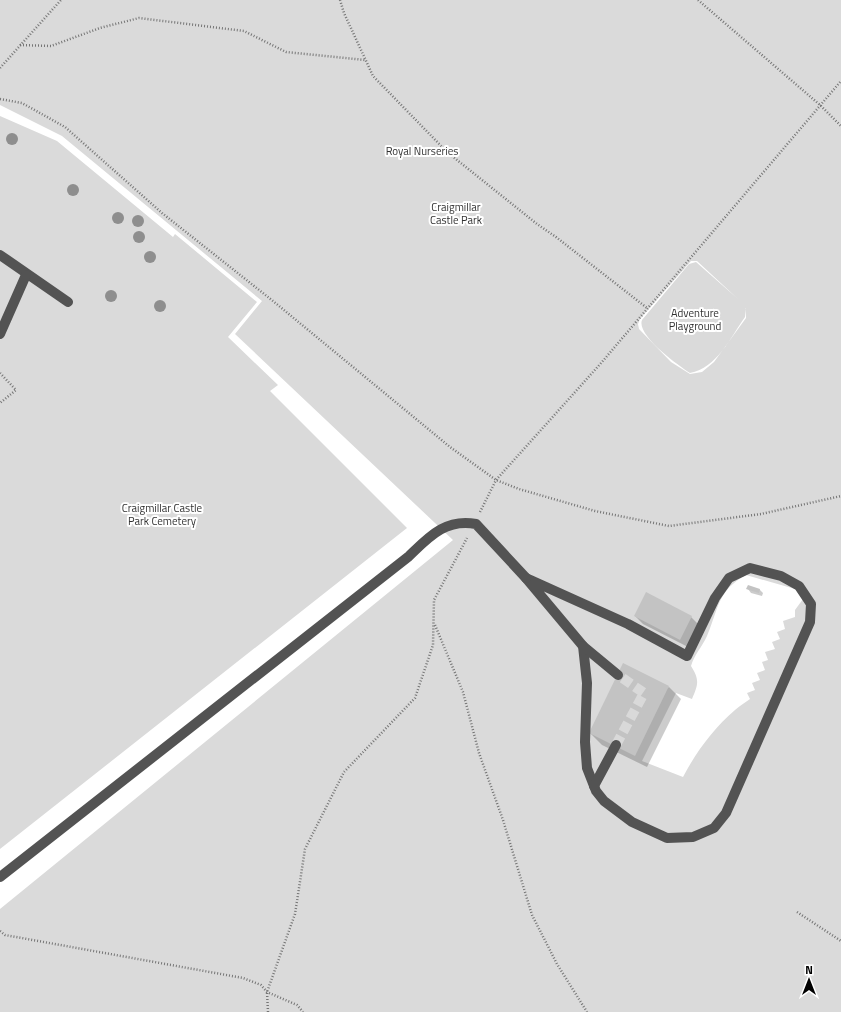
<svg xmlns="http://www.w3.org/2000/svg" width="841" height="1012" viewBox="0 0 841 1012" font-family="'Titillium Web',sans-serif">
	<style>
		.green { fill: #dadada; fill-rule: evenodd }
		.shadow { fill: #0003 }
		.building { fill: #c3c3c3 }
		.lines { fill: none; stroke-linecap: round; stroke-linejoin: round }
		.minor-tunnel { stroke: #d9d9d9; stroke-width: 10; stroke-dasharray: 10 5; stroke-linecap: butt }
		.path { stroke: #757575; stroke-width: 2.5; stroke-dasharray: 1 2; stroke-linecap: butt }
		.minor { stroke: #535353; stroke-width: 10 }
		.tree { fill: #8e8e8e }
		.labels { text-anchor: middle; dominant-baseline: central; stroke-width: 4; stroke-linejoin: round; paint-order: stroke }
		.park-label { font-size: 11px; fill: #313131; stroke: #fff }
	</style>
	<rect width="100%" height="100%" fill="#fff"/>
	<g class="green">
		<path d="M0,0H841V1012H0V909L453,540L235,334L262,301L62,136L0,105ZM691,261H697L738,299L696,262L689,264L642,320C636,335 678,365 690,373C717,368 730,338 745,317L746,309L743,304L746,309V318L714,362L702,372L690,374L671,362L639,329L638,324L640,319ZM746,575L795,589L803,599L795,610V617L783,621L785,629L777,632L780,639L772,642L775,649L765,652L768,660L762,662L765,670L757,673L760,680L752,683L755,690L747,693L750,699C745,703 739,706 735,710C714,728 696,752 683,777L642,761L676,693L692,699C698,685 700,680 691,666C694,655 702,647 707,636C719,608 717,591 746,575Z"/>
		<path d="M0,116L57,141L173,237L175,234L257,302L228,337L278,385L270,391L407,528L0,849Z"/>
	</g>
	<g class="shadow">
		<path d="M748,589H759L763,593L762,596L751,593Z"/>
		<path d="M635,616L691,617L699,625L688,647L643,624Z"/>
		<path d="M669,687L681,699L647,767L602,745L590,733Z"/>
	</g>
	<g class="building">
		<path d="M748,585L760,589L759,593L746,589Z"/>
		<path d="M646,592L692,616L680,640L634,616Z"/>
		<path d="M623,663L669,686L635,756L589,733Z"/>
	</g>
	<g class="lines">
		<path class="minor-tunnel" d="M616,745L644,693L618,675"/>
		<g class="path">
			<path d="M340,0L344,13L373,76L447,152L537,224L556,237L647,308"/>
			<path d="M698,0L820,105L841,126"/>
			<path d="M20,45L51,46L100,28L139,18L244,31L286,52L365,60"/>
			<path d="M0,68L61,0"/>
			<path d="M0,99L22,103L65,127L162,213L273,301L450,447L496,480L519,489L595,511L669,526L761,514L841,496"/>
			<path d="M0,373L16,390L0,403"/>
			<path d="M480,512L496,480L602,362L841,81"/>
			<path d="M435,625L463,692L479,753L503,820L532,915L557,964L587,1012"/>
			<path d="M797,912L841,941"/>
			<path d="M0,931L5,935L243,978L261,985L267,992L297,1005L303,1012"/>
			<path d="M268,1012L267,992L295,914L305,849L344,772L415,698L433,645L434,600L467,538"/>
		</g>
		<g class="minor">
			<path d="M0,255L68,302"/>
			<path d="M0,334L26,275"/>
			<path d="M750,568L781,576L799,586L811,604L810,622L726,813L714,828L693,837L667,838L632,822L604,801L596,791L587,768L585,742L587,683L583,646L526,578L628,624L687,656L715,598L729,578Z"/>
			<path d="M583,646L618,675"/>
			<path d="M594,786L616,745"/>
			<path d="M0,877L408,557C428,538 445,518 476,524L526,578"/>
		</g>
	</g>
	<g class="tree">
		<circle cx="12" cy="139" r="6"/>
		<circle cx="73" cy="190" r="6"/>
		<circle cx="118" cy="218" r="6"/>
		<circle cx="138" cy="221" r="6"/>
		<circle cx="139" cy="237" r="6"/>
		<circle cx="150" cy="257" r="6"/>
		<circle cx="111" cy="296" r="6"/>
		<circle cx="160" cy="306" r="6"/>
	</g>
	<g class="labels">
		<g class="park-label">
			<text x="422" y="151">Royal Nurseries</text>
			<text x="456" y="207">Craigmillar<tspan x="456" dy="13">Castle Park</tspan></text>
			<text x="695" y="313">Adventure<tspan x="695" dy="13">Playground</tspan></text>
			<text x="162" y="508">Craigmillar Castle<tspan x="162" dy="13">Park Cemetery</tspan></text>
		</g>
	</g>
	<g transform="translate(809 980)" stroke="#ffffff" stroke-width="3" paint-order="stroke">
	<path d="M0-3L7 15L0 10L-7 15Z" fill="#000000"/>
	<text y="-6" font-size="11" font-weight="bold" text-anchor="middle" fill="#000000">N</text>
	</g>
</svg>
